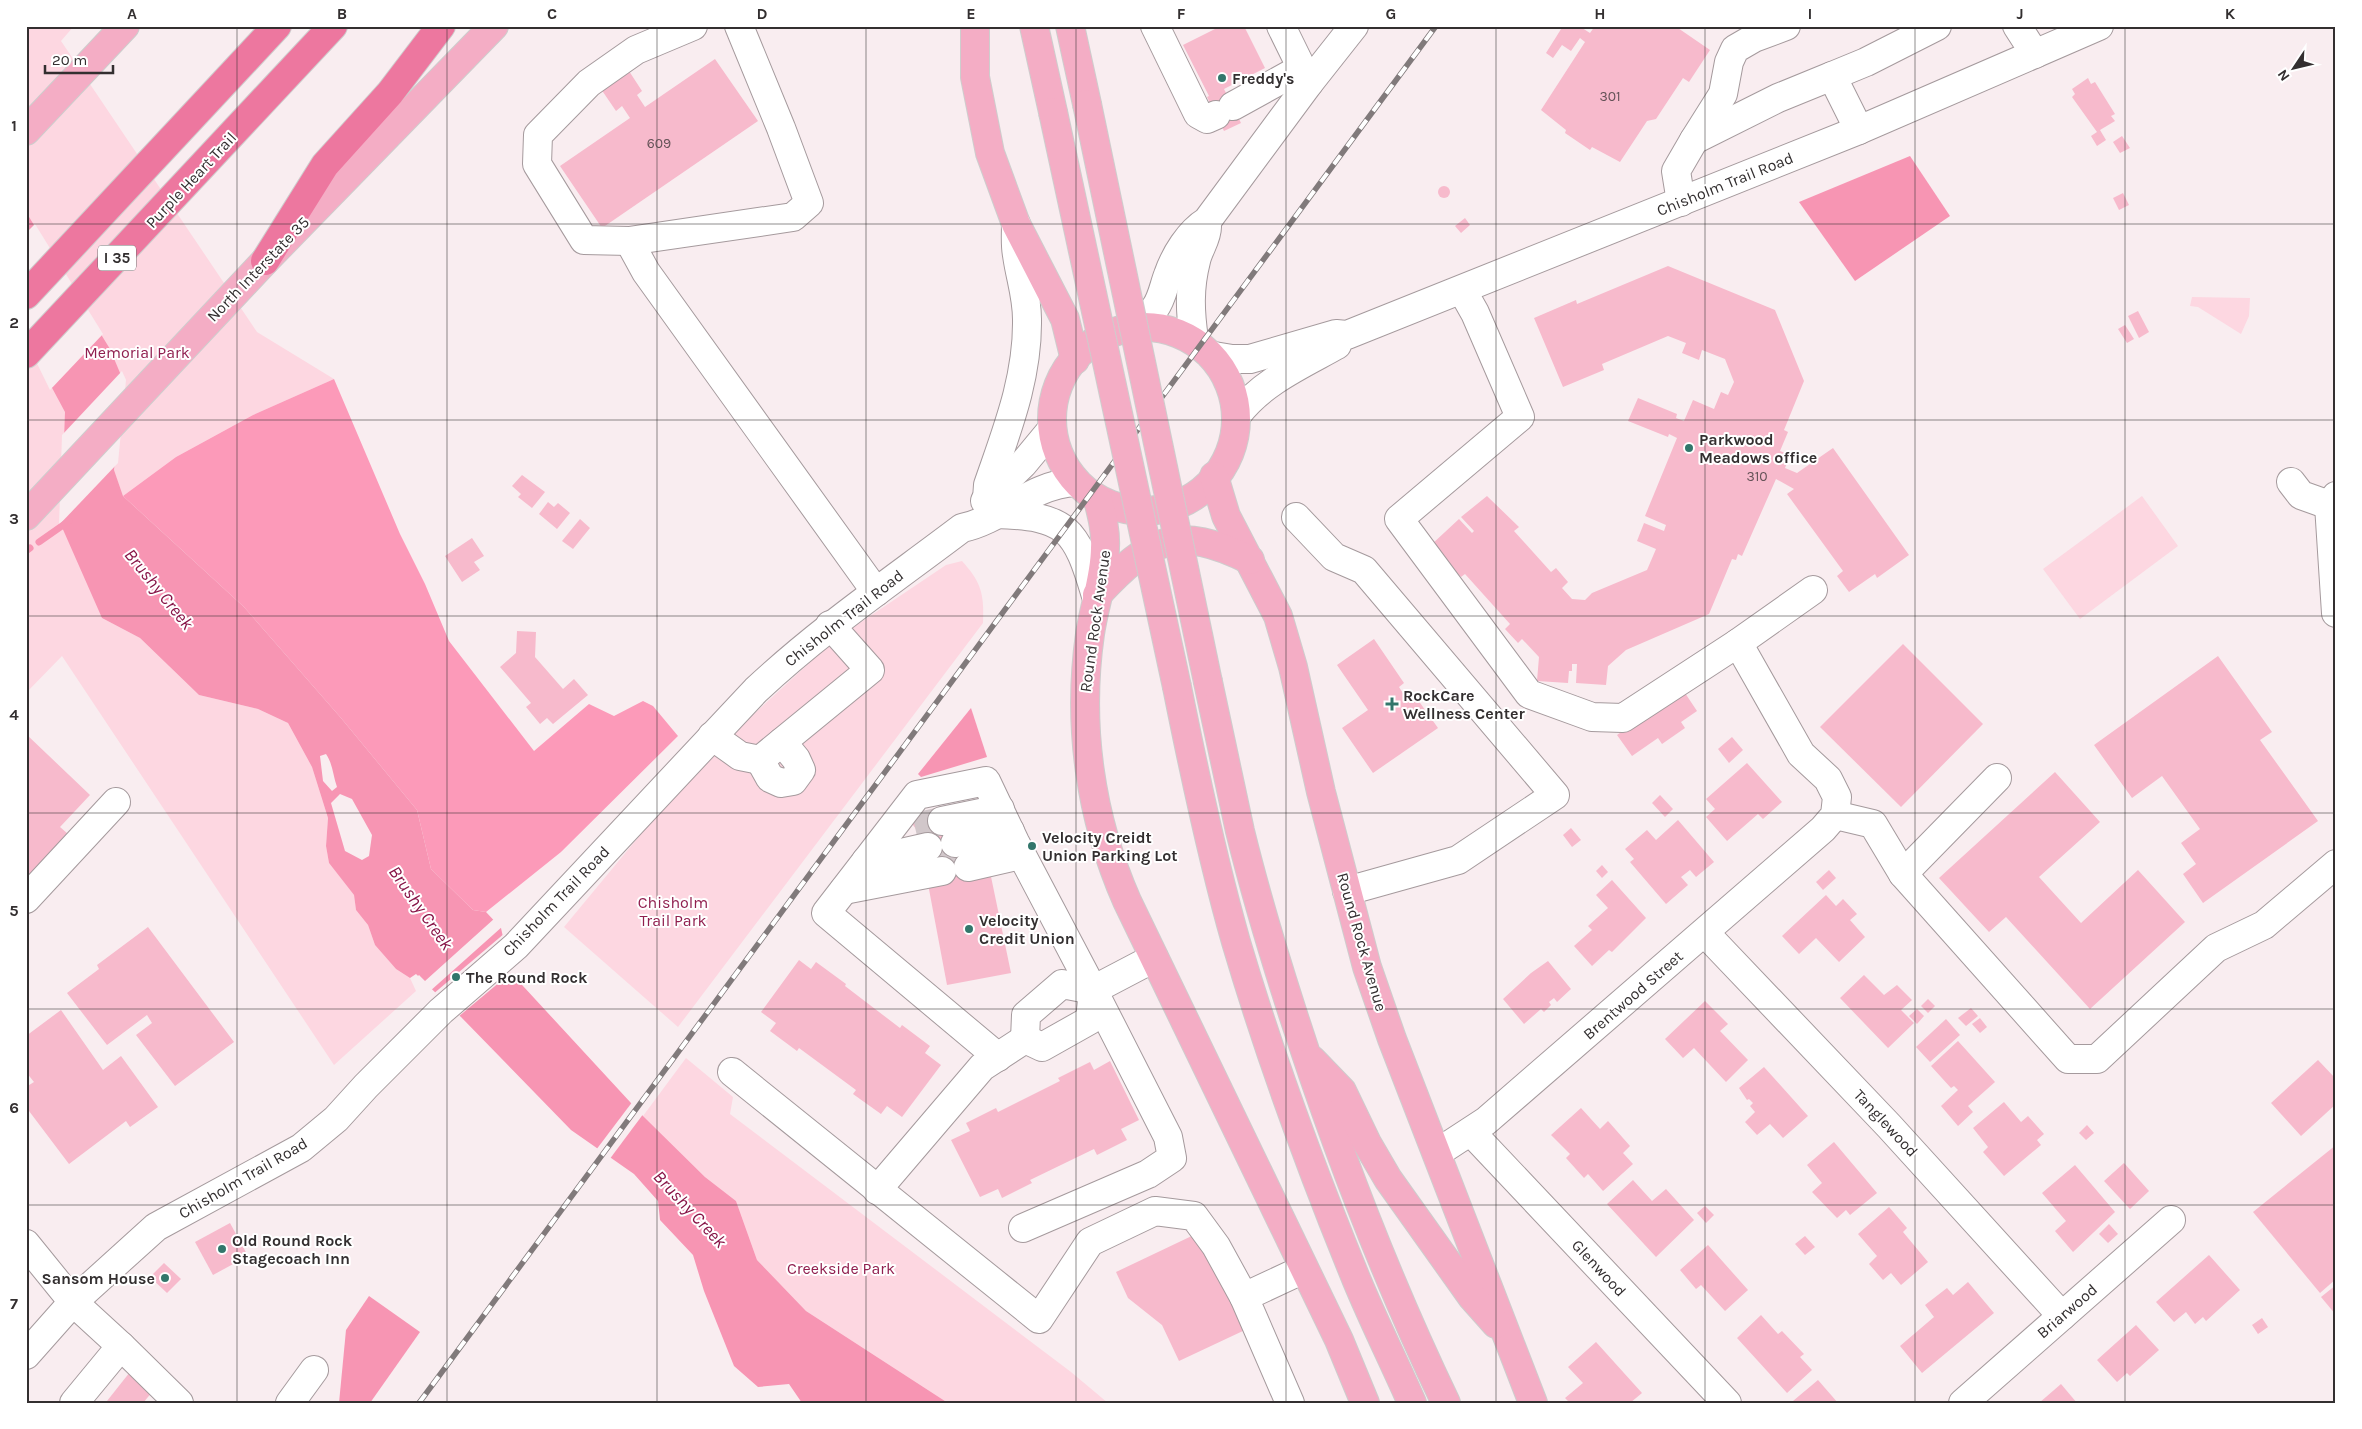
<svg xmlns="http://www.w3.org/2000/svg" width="2362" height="1429" viewBox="0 0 2362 1429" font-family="Karla,sans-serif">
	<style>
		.green { fill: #fdd7e1 }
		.forest { fill: #fc9ab9 }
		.water { fill: #f795b3; fill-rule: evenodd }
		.pier { fill: #f9edf0 }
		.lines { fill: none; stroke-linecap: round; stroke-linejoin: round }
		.stream { stroke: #f795b3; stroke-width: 7 }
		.building { fill: #f7bacc }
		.minor-tunnel { stroke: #d1c7ca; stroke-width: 28; stroke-dasharray: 28 14; stroke-linecap: butt }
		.minor-casing { stroke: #a59a9d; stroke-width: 30 }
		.major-casing { stroke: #cecdcd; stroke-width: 30 }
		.highway-casing { stroke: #cecdcd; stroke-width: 30 }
		.minor { stroke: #fff; stroke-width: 28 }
		.major { stroke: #f4adc5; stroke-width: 28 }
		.highway { stroke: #ed779f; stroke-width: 28 }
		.rail-casing { stroke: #817a7b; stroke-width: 5.5 }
		.rail { stroke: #fff; stroke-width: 4; stroke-dasharray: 11; stroke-linecap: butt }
		.major-bridge-casing { stroke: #cecdcd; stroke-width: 30; stroke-linecap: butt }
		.major-bridge { stroke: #f4adc5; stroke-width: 28 }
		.grid { fill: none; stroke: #332f30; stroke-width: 1; stroke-opacity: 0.55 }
		.poi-dot { fill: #32766b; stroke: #fff; stroke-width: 2 }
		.labels { text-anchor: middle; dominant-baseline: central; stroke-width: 4; stroke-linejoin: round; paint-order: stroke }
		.number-label { font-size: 14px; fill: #645257 }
		.shield { fill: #fff; stroke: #706d6e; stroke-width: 1 }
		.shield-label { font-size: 15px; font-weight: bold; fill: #332f30 }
		.poi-label { font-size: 16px; font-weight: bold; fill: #332f30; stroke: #fff; text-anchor: start }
		.street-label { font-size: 16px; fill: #332f30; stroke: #fff }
		.park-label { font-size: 16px; fill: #901f4f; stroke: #fff }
		.water-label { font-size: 18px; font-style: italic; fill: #871447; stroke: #fff }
		.neatline { fill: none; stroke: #332f30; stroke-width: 2 }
		.grid-label { font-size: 16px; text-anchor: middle; font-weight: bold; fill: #332f30 }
	</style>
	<rect width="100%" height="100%" fill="#f9edf0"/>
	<g class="green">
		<path d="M26,26H74L61,41L257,332L334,379L253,415L176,457L123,496L114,471L102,618L140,638L199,695L258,709L288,723L312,767L328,818L326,846L329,863L354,895L356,910L368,925L375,945L396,969L410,978L416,991L334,1065L62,656L26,693Z"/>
		<path d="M2192,297L2250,298L2249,316L2241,334L2198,307L2190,306Z"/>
		<path d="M2142,496L2178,546L2080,619L2043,569Z"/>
		<path d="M962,561C982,583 984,595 983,623L678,1027L564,927L665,805L729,737L833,641L946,565Z"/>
		<path d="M686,1058L733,1097L730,1114L1071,1372L1108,1403H948L806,1311L757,1260L736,1201L705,1177L643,1116Z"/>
	</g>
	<path class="forest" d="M334,379L400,534L425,584L449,641L534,751L589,704L614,716L643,701L653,706L678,736L561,852L486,912L473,910L431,869L417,810L341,718L244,607L123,496L176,457L253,415Z"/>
	<g class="water">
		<path d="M1910,156L1950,216L1855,281L1799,202Z"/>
		<path d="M26,212L110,349L123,380L114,470L123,496L244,607L341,718L417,810L431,869L473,910L486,912L501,928L511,973L643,1116L705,1177L736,1201L757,1260L806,1311L948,1403H802L789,1384L758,1387L734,1366L704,1291L693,1255L660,1220L658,1201L634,1174L571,1130L461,1017L416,974L410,978L396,969L375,945L368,925L356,910L354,895L329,863L326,846L328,818L312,767L288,723L258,709L199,695L140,638L102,618L61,525L65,412L36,358L26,334ZM326,754C333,764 333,776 337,787L332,791L323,781L320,756ZM340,794L352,799L372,835L369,856L362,860L345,851L331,803Z"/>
		<path d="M971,708L987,757L921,777L918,774Z"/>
		<path d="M369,1296L420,1332L370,1403H339L346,1330Z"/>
	</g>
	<g class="pier">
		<path d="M35,224L103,334L50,390L26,341V233Z"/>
		<path d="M122,371L126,380L118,463L59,525L62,435Z"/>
		<path d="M495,918L503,926L429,992L416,978L419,975L425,981Z"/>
		<path d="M505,933L513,971L458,1017L432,995Z"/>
		<path d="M633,1101L644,1113L609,1160L596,1150Z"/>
	</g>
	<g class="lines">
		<g class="stream">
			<path d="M39,542L69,521"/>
			<path d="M26,551L30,548"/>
		</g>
	</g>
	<g class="building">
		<path d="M1221,26H1244L1265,68L1224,89L1241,123L1224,131L1207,97L1209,96L1183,45Z"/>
		<path d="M1563,26H1579L1590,33L1595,26H1675L1710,50L1689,82L1683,78L1656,119L1647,121L1620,162L1592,147L1590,150L1565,133L1566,130L1541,110L1585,42L1580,38L1571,51L1562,45L1553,58L1546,53Z"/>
		<path d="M715,59L758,121L602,228L560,166L630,118L622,106L616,111L601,89L629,71L642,91L637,95L645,107Z"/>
		<path d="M2088,78L2091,84L2095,82L2115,114L2111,116L2115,121L2100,130L2106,140L2097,146L2091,136L2097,132L2072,97L2075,94L2072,89Z"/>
		<path d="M2122,136L2130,148L2120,153L2113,142Z"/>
		<circle cx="1444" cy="192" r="6"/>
		<path d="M2123,193L2129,205L2119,210L2113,198Z"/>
		<path d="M1465,218L1470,225L1461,233L1455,226Z"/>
		<path d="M1668,266L1775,310L1804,381L1784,430L1788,432L1780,451L1790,455L1785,468L1797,473L1833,448L1909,555L1877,578L1875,574L1849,592L1837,576L1843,571L1787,494L1794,489L1776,479L1742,556L1738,554L1736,560L1732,559L1709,614L1626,650L1608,666L1606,685L1576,683L1577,664H1572V671H1569L1568,683L1537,681L1539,657L1522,639L1518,643L1505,629L1510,624L1465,574L1461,577L1431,545L1459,519L1472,533L1474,531L1461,517L1487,496L1519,527L1514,531L1551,572L1556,568L1568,582L1562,588L1572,599L1585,600L1592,593L1647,570L1656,549L1637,541L1644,523L1664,531L1666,525L1645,516L1677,438L1669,434L1668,437L1628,421L1638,398L1677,414L1676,418L1684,421L1693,400L1714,409L1721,392L1728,395L1734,382L1725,359L1702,350L1699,360L1682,353L1686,343L1668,336L1602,364L1604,370L1563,387L1534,318L1576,300L1577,304Z"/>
		<path d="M2138,311L2149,332L2139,338L2128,316Z"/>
		<path d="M2125,325L2134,339L2127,343L2118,329Z"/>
		<path d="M522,475L545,492L532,508L518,497L521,494L512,486Z"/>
		<path d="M548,502L554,507L558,503L570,513L557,529L539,514Z"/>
		<path d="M580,519L590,528L573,549L562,541Z"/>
		<path d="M472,538L484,556L474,562L480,570L462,582L445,556Z"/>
		<path d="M517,631L536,632L535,657L563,689L574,679L588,695L553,724L547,718L540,724L526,707L531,703L500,667L516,653Z"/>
		<path d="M1374,639L1404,683L1399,687L1406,698L1413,693L1438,728L1373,773L1342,728L1368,710L1337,665Z"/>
		<path d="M1903,644L1983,724L1901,807L1820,727Z"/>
		<path d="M2218,656L2272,732L2260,740L2318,821L2203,903L2183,874L2196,864L2181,843L2200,829L2162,776L2132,798L2094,745Z"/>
		<path d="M1683,690L1697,711L1681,722L1685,728L1662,744L1658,738L1632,756L1617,735Z"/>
		<path d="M26,734L90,795L60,827L68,834L26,878Z"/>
		<path d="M1732,737L1743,750L1729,763L1718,749Z"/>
		<path d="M1747,763L1782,802L1763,819L1758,814L1727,841L1706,817L1715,809L1706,799Z"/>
		<path d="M2055,772L2100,822L2039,877L2081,923L2138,870L2185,922L2090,1009L2006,917L1989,932L1939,878Z"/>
		<path d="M1660,795L1673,809L1665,817L1652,803Z"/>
		<path d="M938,815L989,867L1011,973L947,985L928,884L941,865L911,822Z"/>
		<path d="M1678,820L1714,862L1696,877L1690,870L1681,877L1688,885L1666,904L1630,862L1634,859L1625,849L1647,830L1656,840Z"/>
		<path d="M1571,828L1581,840L1572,847L1563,835Z"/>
		<path d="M1602,865L1608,872L1602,878L1596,871Z"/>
		<path d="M1829,870L1836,878L1823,890L1816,882Z"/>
		<path d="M1612,880L1646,918L1612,952L1609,950L1592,966L1574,946L1592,930L1588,926L1608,908L1596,895Z"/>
		<path d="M1826,895L1836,906L1843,899L1857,914L1850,920L1865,937L1839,962L1816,938L1799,954L1782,936Z"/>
		<path d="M148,927L234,1042L175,1086L136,1035L152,1023L147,1015L107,1045L67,993L99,969L97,965Z"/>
		<path d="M799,960L811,969L816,962L846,984L845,986L900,1028L902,1025L930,1046L925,1053L941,1065L902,1117L887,1106L881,1114L853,1094L856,1090L799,1048L797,1051L770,1031L776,1023L761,1012Z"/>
		<path d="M1548,961L1571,989L1557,1002L1554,998L1549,1002L1551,1005L1544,1012L1541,1009L1524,1024L1503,999L1531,973Z"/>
		<path d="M1864,975L1884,995L1897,985L1912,1000L1901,1010L1914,1023L1888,1048L1840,998Z"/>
		<path d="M1928,999L1935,1006L1928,1013L1921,1006Z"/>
		<path d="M1705,1001L1728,1024L1720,1031L1748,1060L1726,1082L1694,1048L1683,1058L1665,1039Z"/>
		<path d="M1971,1008L1978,1016L1966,1026L1958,1018Z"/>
		<path d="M1917,1009L1924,1016L1917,1024L1909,1016Z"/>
		<path d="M61,1010L103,1070L121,1056L158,1107L130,1127L126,1121L69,1164L26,1107V1087L34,1082L26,1072V1036Z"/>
		<path d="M1980,1018L1987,1027L1980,1033L1972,1024Z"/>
		<path d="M1946,1019L1960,1035L1930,1062L1916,1047Z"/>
		<path d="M1958,1041L1995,1082L1968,1106L1973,1112L1958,1126L1941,1106L1958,1090L1954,1086L1951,1088L1931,1066Z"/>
		<path d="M2318,1060L2336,1079V1104L2301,1136L2271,1103Z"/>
		<path d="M1110,1061L1139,1120L1121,1129L1127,1140L1097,1155L1094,1149L1030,1180L1032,1183L1002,1198L998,1189L980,1197L951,1140L970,1131L966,1123L996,1108L998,1112L1060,1081L1058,1078L1090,1062L1094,1070Z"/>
		<path d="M1764,1067L1808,1116L1783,1138L1770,1124L1757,1135L1745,1122L1755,1112L1750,1106L1753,1103L1749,1099L1747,1100L1739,1088Z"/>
		<path d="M2004,1102L2021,1122L2028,1116L2044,1134L2037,1140L2041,1145L2004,1176L1983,1152L1988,1147L1973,1128Z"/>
		<path d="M1581,1108L1600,1129L1608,1121L1630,1146L1623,1153L1633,1164L1603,1191L1588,1174L1584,1178L1566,1158L1570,1154L1551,1135Z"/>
		<path d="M2087,1125L2094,1133L2086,1140L2079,1133Z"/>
		<path d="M1834,1142L1877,1193L1850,1215L1846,1210L1837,1218L1812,1192L1822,1183L1807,1165Z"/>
		<path d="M2336,1145V1279L2320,1293L2253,1212Z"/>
		<path d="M2124,1163L2149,1191L2130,1209L2104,1181Z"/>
		<path d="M2075,1165L2115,1212L2073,1252L2055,1231L2066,1221L2042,1193Z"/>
		<path d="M1633,1180L1652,1201L1666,1189L1694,1220L1656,1257L1607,1204Z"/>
		<path d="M1705,1206L1714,1215L1706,1223L1697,1213Z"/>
		<path d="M1889,1207L1907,1228L1903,1232L1928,1262L1901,1285L1891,1273L1883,1280L1869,1264L1877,1256L1858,1234Z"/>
		<path d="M230,1223L248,1256L213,1275L195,1242Z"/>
		<path d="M2109,1224L2118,1234L2108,1243L2099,1234Z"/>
		<path d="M1198,1233L1245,1330L1179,1361L1162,1325L1128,1298L1116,1272Z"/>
		<path d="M1805,1236L1815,1247L1805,1255L1795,1244Z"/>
		<path d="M1708,1245L1748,1290L1725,1311L1701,1285L1696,1289L1680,1270Z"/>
		<path d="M2209,1255L2240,1290L2206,1321L2203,1317L2195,1324L2186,1312L2174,1322L2156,1302Z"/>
		<path d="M164,1263L181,1279L167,1293L150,1277Z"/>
		<path d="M1968,1282L1994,1313L1922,1373L1900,1346L1934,1317L1925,1305L1947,1288L1953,1295Z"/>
		<path d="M2336,1285V1315L2321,1297Z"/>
		<path d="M1761,1315L1778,1334L1782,1331L1804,1354L1800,1357L1812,1370L1787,1393L1737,1338Z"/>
		<path d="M2262,1318L2268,1327L2258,1334L2252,1325Z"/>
		<path d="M2136,1325L2159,1350L2130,1376L2127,1373L2117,1382L2097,1360Z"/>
		<path d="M1596,1342L1642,1393L1630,1403H1570L1565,1398L1583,1383L1568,1367Z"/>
		<path d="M130,1372L153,1391L143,1403H109L107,1401Z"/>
		<path d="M1818,1380L1838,1403H1795L1793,1401Z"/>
		<path d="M2061,1384L2077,1403H2039Z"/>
	</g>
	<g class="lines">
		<g class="minor-tunnel">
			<path d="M915,827L942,821"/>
			<path d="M936,858L962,853"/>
		</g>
		<g class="minor-casing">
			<g id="minor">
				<path d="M693,26L636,50L589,83L538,135L537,164L584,240L629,241L793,217L809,203L781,128L739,26"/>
				<path d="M1155,26L1198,114L1207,119L1216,115"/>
				<path d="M2017,26L2035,54"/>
				<path d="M1832,76L1866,62L1937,26"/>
				<path d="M1309,83L1354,26"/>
				<path d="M1233,106L1302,68"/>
				<path d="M1694,140L1723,94L1729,62L1735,49L1754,38L1786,26"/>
				<path d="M1681,202L1676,171L1694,140L1778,98L1832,76L1859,130"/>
				<path d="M629,241L646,272L876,592"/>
				<path d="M1462,290L1475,313L1520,417L1399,519L1529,694L1592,717L1623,718L1738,643L1813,590"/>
				<path d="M1132,328C1140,322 1149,316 1155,308C1162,299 1164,285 1168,275C1175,255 1189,232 1207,221L1309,83L1281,26"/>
				<path d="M1194,339C1190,312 1189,288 1196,261C1198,250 1207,239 1207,227"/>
				<path d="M1214,356L1232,359H1250L1336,334L1347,335L1859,130L2099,26"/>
				<path d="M1237,415C1262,382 1301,365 1337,345"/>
				<path d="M2291,482L2301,495L2329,505"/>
				<path d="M2336,496L2329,505L2336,613"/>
				<path d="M987,499L988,485C1007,430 1028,378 1027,319C1027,296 1020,277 1017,255C1015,245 1016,234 1016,224"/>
				<path d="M985,501L1023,464L1052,429"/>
				<path d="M995,514C1067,516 1076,528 1096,596"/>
				<path d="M1296,517L1334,557L1364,570L1555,795L1458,860L1347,891"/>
				<path d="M712,736L740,756L760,760L870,670L830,625"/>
				<path d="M760,760L770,778L781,783L793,781L801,770L796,759L782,742"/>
				<path d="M1997,778L1903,874L2068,1059H2097L2216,948L2264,925L2336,864"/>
				<path d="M1835,815L1873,824L1903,874"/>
				<path d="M942,821L1000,809"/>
				<path d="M955,843L1010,831"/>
				<path d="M866,861L928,847"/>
				<path d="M968,867L1021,855"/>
				<path d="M844,890L942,871"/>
				<path d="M26,899L116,802"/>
				<path d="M1705,933L1889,1126L2062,1316"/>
				<path d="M1025,1039L1026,1015L1062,984L1093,990L1154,958"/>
				<path d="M1025,1039L1042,1047L1090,1020L1093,990"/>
				<path d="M998,1057L826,913L917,795L986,781L1015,842L1093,990L1168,1137L1172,1158L1148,1174L1023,1228"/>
				<path d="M732,1072L1039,1319L1090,1242L1155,1211L1194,1216L1216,1246L1244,1297"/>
				<path d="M1471,1132L1727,1403"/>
				<path d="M1437,1153L1486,1121L1823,829L1835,815L1837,797L1828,779L1801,754L1738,643"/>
				<path d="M877,1190L982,1067L1025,1039"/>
				<path d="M26,1244L73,1302L121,1346L74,1403"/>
				<path d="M121,1346L179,1403"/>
				<path d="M26,1355L73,1302L156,1227L301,1148L336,1119L366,1086L441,1011L516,946L756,690C820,630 892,581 962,528C1004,519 1028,485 1076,482"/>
				<path d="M290,1403L314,1370"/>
				<path d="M1290,1403L1244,1297L1304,1269"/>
				<path d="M1963,1403L2171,1220"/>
			</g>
		</g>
		<g class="major-casing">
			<g id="major">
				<path d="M975,26V77L990,153L1016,224L1065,319L1075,360"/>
				<path d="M1034,26L1053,112"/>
				<path d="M1070,26L1087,104"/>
				<path d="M26,131L125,26"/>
				<circle cx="1144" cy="419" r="92"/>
				<path d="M1214,476L1226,516L1278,616L1293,667L1321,792L1367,967L1392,1039L1533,1403"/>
				<path d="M1098,500C1102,516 1106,531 1105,548C1105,577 1094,606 1090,634C1077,725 1090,817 1127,901L1339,1340L1365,1403"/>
				<path d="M26,516L265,261L494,26"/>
				<path d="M1097,595C1150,538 1177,524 1250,560"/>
				<path d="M1208,682C1219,731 1229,782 1240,831C1255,892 1273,952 1292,1011C1335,1145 1385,1276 1446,1403"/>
				<path d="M1177,687C1194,772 1212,858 1236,942C1270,1057 1312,1171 1357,1281C1374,1322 1394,1362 1412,1403"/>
				<path d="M1312,1060L1342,1091L1367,1143L1388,1179L1472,1297L1496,1324"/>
			</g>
		</g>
		<g class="highway-casing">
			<g id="highway">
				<path d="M265,261L325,165L390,93L441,26"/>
				<path d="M26,295L277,26"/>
				<path d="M26,354L333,26"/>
			</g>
		</g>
		<use href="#minor" class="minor"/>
		<use href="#major" class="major"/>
		<use href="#highway" class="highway"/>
		<g class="rail-casing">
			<path id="rail" d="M419,1403L1436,26"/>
		</g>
		<use href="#rail" class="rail"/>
		<g class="major-bridge-casing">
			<g id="major-bridge">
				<path d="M1087,104L1208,682"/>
				<path d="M1053,112L1177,687"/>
			</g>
		</g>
		<use href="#major-bridge" class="major-bridge"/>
	</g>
	<path class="grid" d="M237,26V1403M447,26V1403M657,26V1403M866,26V1403M1076,26V1403M1286,26V1403M1496,26V1403M1705,26V1403M1915,26V1403M2125,26V1403M26,224H2336M26,420H2336M26,616H2336M26,813H2336M26,1009H2336M26,1205H2336"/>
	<g class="poi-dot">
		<circle cx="1222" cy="78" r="5"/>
		<circle cx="1689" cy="448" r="5"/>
		<path d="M1389.5 696.5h5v5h5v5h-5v5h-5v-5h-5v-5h5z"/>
		<circle cx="1032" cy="846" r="5"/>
		<circle cx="969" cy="929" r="5"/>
		<circle cx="456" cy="977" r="5"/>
		<circle cx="222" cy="1249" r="5"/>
		<circle cx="165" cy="1278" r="5"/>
	</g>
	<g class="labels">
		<g class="number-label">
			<text x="1610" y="96">301</text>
			<text x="659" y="143">609</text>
			<text x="1757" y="476">310</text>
		</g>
		<rect class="shield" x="98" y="245.5" width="38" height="25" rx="4"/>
		<g class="shield-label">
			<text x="117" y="258">I 35</text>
		</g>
		<g class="poi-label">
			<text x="1232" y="78">Freddy's</text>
			<text x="1699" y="439">Parkwood<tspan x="1699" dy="18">Meadows office</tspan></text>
			<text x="1403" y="695">RockCare<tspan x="1403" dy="18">Wellness Center</tspan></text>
			<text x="1042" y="837">Velocity Creidt<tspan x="1042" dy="18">Union Parking Lot</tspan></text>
			<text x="979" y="920">Velocity<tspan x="979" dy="18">Credit Union</tspan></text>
			<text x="466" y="977">The Round Rock</text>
			<text x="232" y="1240">Old Round Rock<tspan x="232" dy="18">Stagecoach Inn</tspan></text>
			<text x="155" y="1278" text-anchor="end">Sansom House</text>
		</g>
		<g class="street-label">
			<text transform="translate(191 180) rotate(-47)">Purple Heart Trail</text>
			<text transform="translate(1725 184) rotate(-22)">Chisholm Trail Road</text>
			<text transform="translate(258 269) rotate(-46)">North Interstate 35</text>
			<text transform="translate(844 618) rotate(-38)">Chisholm Trail Road</text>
			<text transform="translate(1095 621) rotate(-82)">Round Rock Avenue</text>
			<text transform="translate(556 901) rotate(-46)">Chisholm Trail Road</text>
			<text transform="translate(1362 942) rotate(74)">Round Rock Avenue</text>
			<text transform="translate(1633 995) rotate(-41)">Brentwood Street</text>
			<text transform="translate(1886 1123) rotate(47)">Tanglewood</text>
			<text transform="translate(243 1178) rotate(-30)">Chisholm Trail Road</text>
			<text transform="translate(1599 1268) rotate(47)">Glenwood</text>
			<text transform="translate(2067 1311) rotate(-41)">Briarwood</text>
		</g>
		<g class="park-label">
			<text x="137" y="352">Memorial Park</text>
			<text x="673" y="902">Chisholm<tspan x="673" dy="18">Trail Park</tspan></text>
			<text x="841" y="1268">Creekside Park</text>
		</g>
		<g class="water-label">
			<text transform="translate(159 589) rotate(51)">Brushy Creek</text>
			<text transform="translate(421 908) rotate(55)">Brushy Creek</text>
			<text transform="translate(690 1209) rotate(47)">Brushy Creek</text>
		</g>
	</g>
	<rect width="2362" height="1429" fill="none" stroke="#ffffff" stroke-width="55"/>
	<g transform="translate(2294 68) rotate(235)" stroke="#ffffff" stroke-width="4" paint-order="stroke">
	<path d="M0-4L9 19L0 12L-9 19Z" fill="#332f30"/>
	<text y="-8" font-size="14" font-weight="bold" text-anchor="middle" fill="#332f30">N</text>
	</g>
	<path d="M45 65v8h68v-8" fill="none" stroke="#332f30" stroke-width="2.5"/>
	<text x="52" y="65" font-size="15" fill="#332f30" stroke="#ffffff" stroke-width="4" paint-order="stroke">20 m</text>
	<rect x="28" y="28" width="2306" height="1374" class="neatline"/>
	<g class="grid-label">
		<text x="132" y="19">A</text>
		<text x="342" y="19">B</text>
		<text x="552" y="19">C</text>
		<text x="762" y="19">D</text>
		<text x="971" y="19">E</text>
		<text x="1181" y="19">F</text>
		<text x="1391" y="19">G</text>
		<text x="1600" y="19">H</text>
		<text x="1810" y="19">I</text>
		<text x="2020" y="19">J</text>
		<text x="2230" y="19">K</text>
		<text x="14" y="131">1</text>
		<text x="14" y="328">2</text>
		<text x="14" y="524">3</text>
		<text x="14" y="720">4</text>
		<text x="14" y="916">5</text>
		<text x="14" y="1113">6</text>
		<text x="14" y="1309">7</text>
	</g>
</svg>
